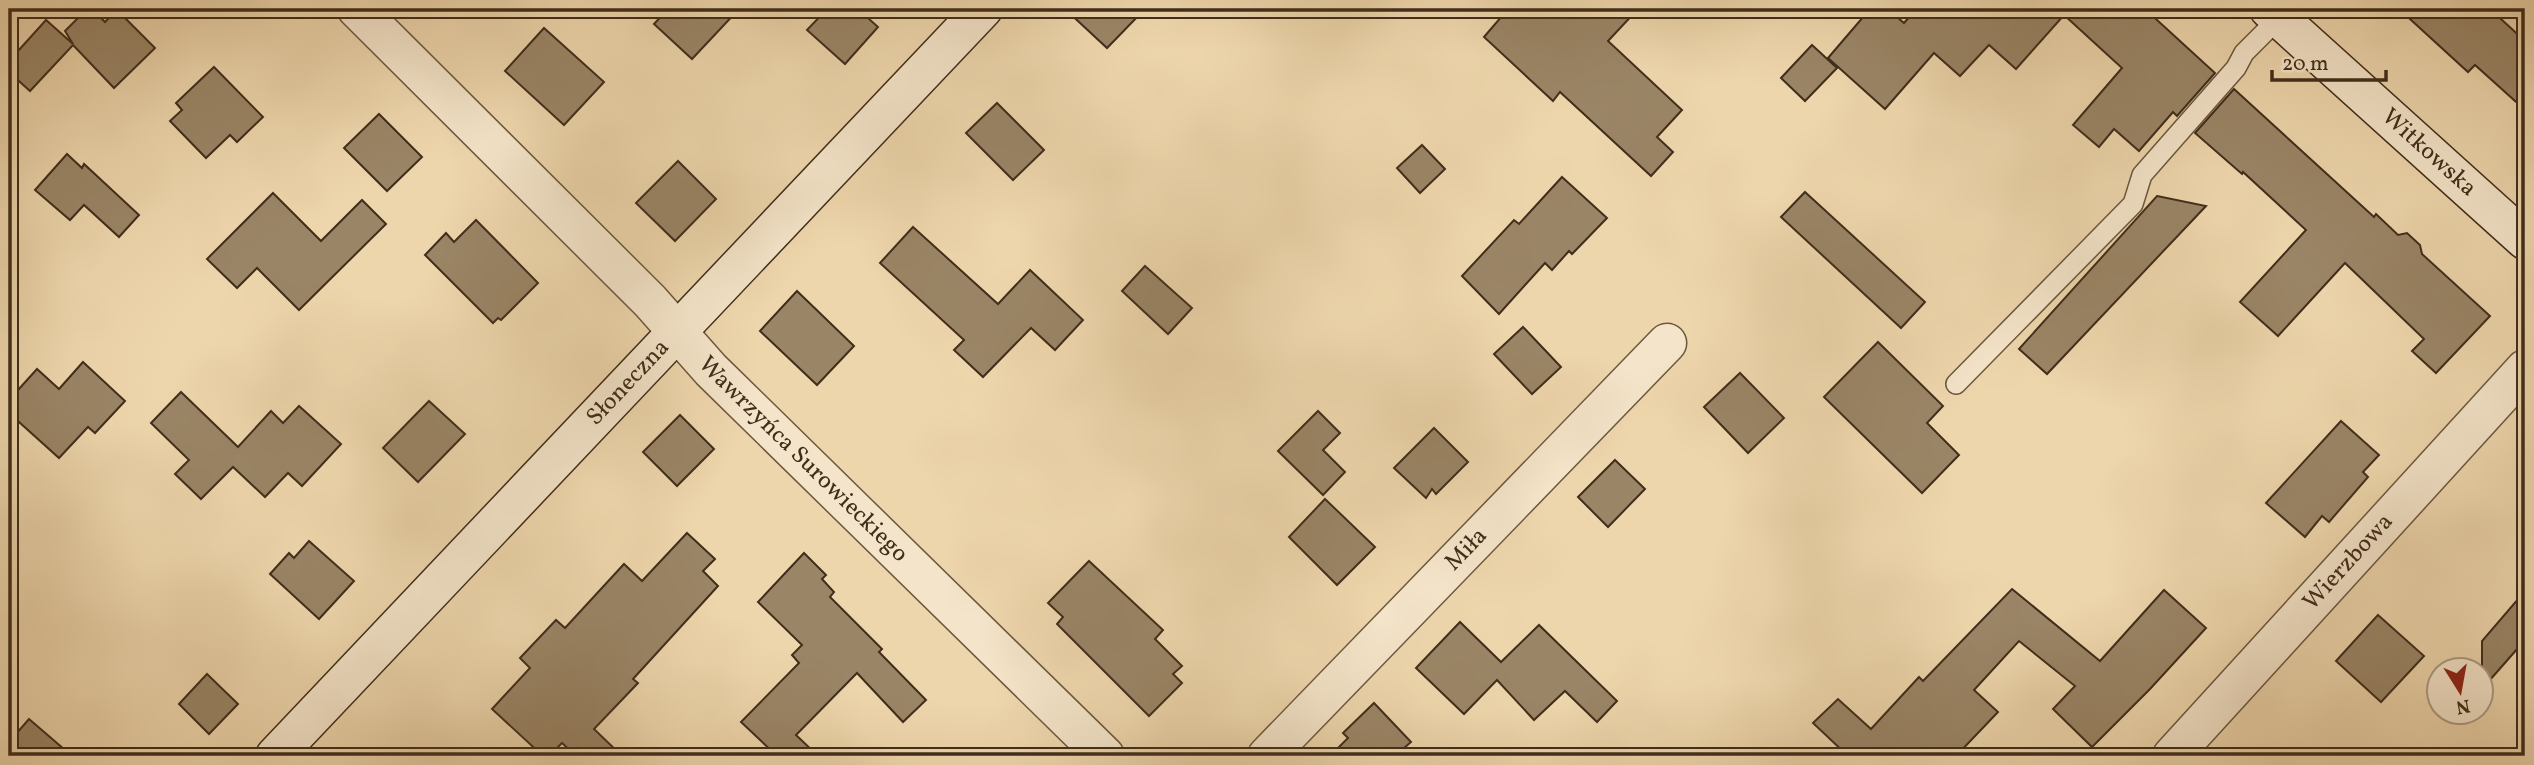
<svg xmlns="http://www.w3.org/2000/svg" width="2534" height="765" viewBox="0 0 2534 765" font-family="Vollkorn,serif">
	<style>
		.building { fill: #9a8566; stroke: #402d1b; stroke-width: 2 }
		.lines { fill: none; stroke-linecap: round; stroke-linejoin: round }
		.lane-casing { stroke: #6c573f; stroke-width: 22 }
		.street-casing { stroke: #6c573f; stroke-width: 41 }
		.secondary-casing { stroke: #402d1b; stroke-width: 41 }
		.lane { stroke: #f4e4c9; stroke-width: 19 }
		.street { stroke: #f4e4c9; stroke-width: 38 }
		.secondary { stroke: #f4e4c9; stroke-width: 38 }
		.labels { text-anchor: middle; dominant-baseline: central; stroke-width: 7; stroke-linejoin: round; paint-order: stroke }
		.street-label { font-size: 24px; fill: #402d1b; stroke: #f4e4c9 }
	</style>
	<rect width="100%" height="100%" fill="#eed6ac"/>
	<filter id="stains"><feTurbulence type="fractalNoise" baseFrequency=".00286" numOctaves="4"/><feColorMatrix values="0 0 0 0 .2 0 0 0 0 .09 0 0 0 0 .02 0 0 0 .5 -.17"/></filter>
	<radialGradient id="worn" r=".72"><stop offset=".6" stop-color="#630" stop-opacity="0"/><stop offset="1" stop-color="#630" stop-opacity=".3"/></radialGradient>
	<g class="building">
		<path d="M87,9H92L105,22L117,10L155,48L114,88L73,45L30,91L9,72V61L46,20L73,44L65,31Z"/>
		<path d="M668,9H739L692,59L654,24Z"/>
		<path d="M827,9H858L878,27L845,64L807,30Z"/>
		<path d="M1065,9H1145L1107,48Z"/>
		<path d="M1508,9H1638L1608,41L1682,110L1657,137L1673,152L1651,176L1560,92L1553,101L1484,37Z"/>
		<path d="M1870,9H1888L1904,23L1916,9H2145L2215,73L2177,116L2173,112L2139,151L2114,129L2099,147L2073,125L2122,68L2064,15L2016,69L1989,45L1960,76L1934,53L1885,109L1828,58Z"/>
		<path d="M2399,9H2490L2525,41V110L2475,65L2468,72Z"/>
		<path d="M544,28L604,82L564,125L505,71Z"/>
		<path d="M1812,45L1837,68L1805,101L1781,78Z"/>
		<path d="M214,67L263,117L237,142L230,135L206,158L170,121L182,110L176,103Z"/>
		<path d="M2234,89L2374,217L2376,214L2398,235L2407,233L2420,245L2422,254L2490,316L2436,373L2412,351L2424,339L2345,263L2278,336L2240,302L2306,230L2243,172L2242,174L2195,133Z"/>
		<path d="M997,103L1044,150L1013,180L966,133Z"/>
		<path d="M379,114L422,157L387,191L344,148Z"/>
		<path d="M1422,145L1445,169L1420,193L1397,168Z"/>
		<path d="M67,154L82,168L84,164L139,215L119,237L84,205L70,220L35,190Z"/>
		<path d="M678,161L716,199L675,241L636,203Z"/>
		<path d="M1562,177L1607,218L1572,254L1569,251L1552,270L1545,263L1499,314L1462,276L1514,220L1519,224Z"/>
		<path d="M1805,192L1925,302L1901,328L1781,217Z"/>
		<path d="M273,193L321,241L362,200L386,224L299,310L257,268L237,288L207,259Z"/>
		<path d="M2157,196L2206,206L2047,374L2019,349Z"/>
		<path d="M476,220L538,283L501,320L498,318L493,323L425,255L446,233L454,242Z"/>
		<path d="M913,227L998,304L1030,270L1083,320L1055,350L1031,328L983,377L954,350L964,340L880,263Z"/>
		<path d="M1145,266L1192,308L1168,334L1122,291Z"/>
		<path d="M797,291L854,346L817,385L760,331Z"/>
		<path d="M1523,327L1561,367L1532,394L1494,354Z"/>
		<path d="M1878,342L1943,406L1927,423L1959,455L1922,493L1824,397Z"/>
		<path d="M83,362L125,401L95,433L88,427L59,458L9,413V400L37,369L59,389Z"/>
		<path d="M1740,373L1784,418L1748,453L1704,407Z"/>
		<path d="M181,392L238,447L271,411L283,423L299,406L341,444L302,486L288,473L265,497L233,467L201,499L175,474L189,460L151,423Z"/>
		<path d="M429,401L465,434L418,482L383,448Z"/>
		<path d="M1318,411L1340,433L1323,450L1345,472L1323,495L1278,451Z"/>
		<path d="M680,415L714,449L677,486L643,452Z"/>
		<path d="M2341,421L2379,455L2363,472L2368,477L2329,522L2322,516L2305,537L2266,503Z"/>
		<path d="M1434,428L1468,462L1436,494L1432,489L1426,498L1394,468Z"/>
		<path d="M1615,460L1645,489L1608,527L1578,497Z"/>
		<path d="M1325,499L1375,547L1337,585L1289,537Z"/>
		<path d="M687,533L715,559L703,571L718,586L633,679L638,683L594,729L622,756H576L562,743L549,756H543L492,709L530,668L520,658L556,620L565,628L624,564L642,581Z"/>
		<path d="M309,541L354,581L319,619L270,574L289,553L294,558Z"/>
		<path d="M804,553L826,575L822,579L834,592L830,597L882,649L879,652L926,700L903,722L857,673L796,735L818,756H777L741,722L799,663L792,655L802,645L758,602Z"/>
		<path d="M1089,561L1163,630L1155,639L1182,666L1173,674L1182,683L1149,716L1057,624L1063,617L1048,603Z"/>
		<path d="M2012,589L2100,661L2164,590L2206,628L2150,689L2092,747L2053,709L2075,686L2019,641L1974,690L1998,712L1956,756H1846L1847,755L1813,723L1838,699L1871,729L1919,677L1923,681Z"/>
		<path d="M2525,591V640L2482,689V641Z"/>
		<path d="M2378,615L2424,656L2381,702L2336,661Z"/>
		<path d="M1460,622L1501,662L1539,625L1617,701L1597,722L1565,691L1534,720L1497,680L1464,714L1416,668Z"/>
		<path d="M207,674L238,704L209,734L179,704Z"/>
		<path d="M1374,703L1411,742L1395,756H1330L1348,738L1343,733Z"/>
		<path d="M29,719L72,756H9V742Z"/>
	</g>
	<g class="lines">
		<g class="lane-casing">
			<path id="lane" d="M1956,384L2133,204L2142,175L2236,68L2244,53L2279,18"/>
		</g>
		<g class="street-casing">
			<g id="street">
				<path id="s1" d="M357,9L650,301L711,370L1105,756"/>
				<path id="s2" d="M1267,756L1667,343"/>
				<path id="s3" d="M2172,756L2525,369"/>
			</g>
		</g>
		<g class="secondary-casing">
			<g id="secondary">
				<path id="s4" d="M2269,9L2525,240"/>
				<path id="s5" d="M275,756L983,9"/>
			</g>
		</g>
		<use href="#lane" class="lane"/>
		<use href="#street" class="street"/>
		<use href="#secondary" class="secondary"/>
	</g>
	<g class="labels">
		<g class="street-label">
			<text stroke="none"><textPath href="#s4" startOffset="215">Witkowska</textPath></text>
			<text stroke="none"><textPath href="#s5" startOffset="514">Słoneczna</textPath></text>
			<text stroke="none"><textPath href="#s1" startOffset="634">Wawrzyńca Surowieckiego</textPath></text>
			<text stroke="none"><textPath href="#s2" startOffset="287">Miła</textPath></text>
			<text stroke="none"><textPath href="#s3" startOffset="262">Wierzbowa</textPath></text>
		</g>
	</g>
	<rect width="2534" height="765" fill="none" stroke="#eed6ac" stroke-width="35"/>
	<rect x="10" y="10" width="2513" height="744" fill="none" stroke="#402d1b" stroke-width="3.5"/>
	<rect x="18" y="18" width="2499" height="730" fill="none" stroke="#402d1b" stroke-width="2"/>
	<g transform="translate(2460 691) rotate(169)"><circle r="33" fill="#f4e4c9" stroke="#ac9b83" stroke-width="2"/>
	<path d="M0-5L12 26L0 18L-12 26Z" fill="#8f2418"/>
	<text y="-10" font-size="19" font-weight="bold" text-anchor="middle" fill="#402d1b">N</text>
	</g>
	<path d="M2272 70v10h114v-10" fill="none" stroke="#402d1b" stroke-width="3.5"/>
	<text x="2282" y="70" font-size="21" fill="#402d1b" stroke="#f4e4c9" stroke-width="5" paint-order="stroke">20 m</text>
	<rect width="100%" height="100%" filter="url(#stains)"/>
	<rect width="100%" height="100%" fill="url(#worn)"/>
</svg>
